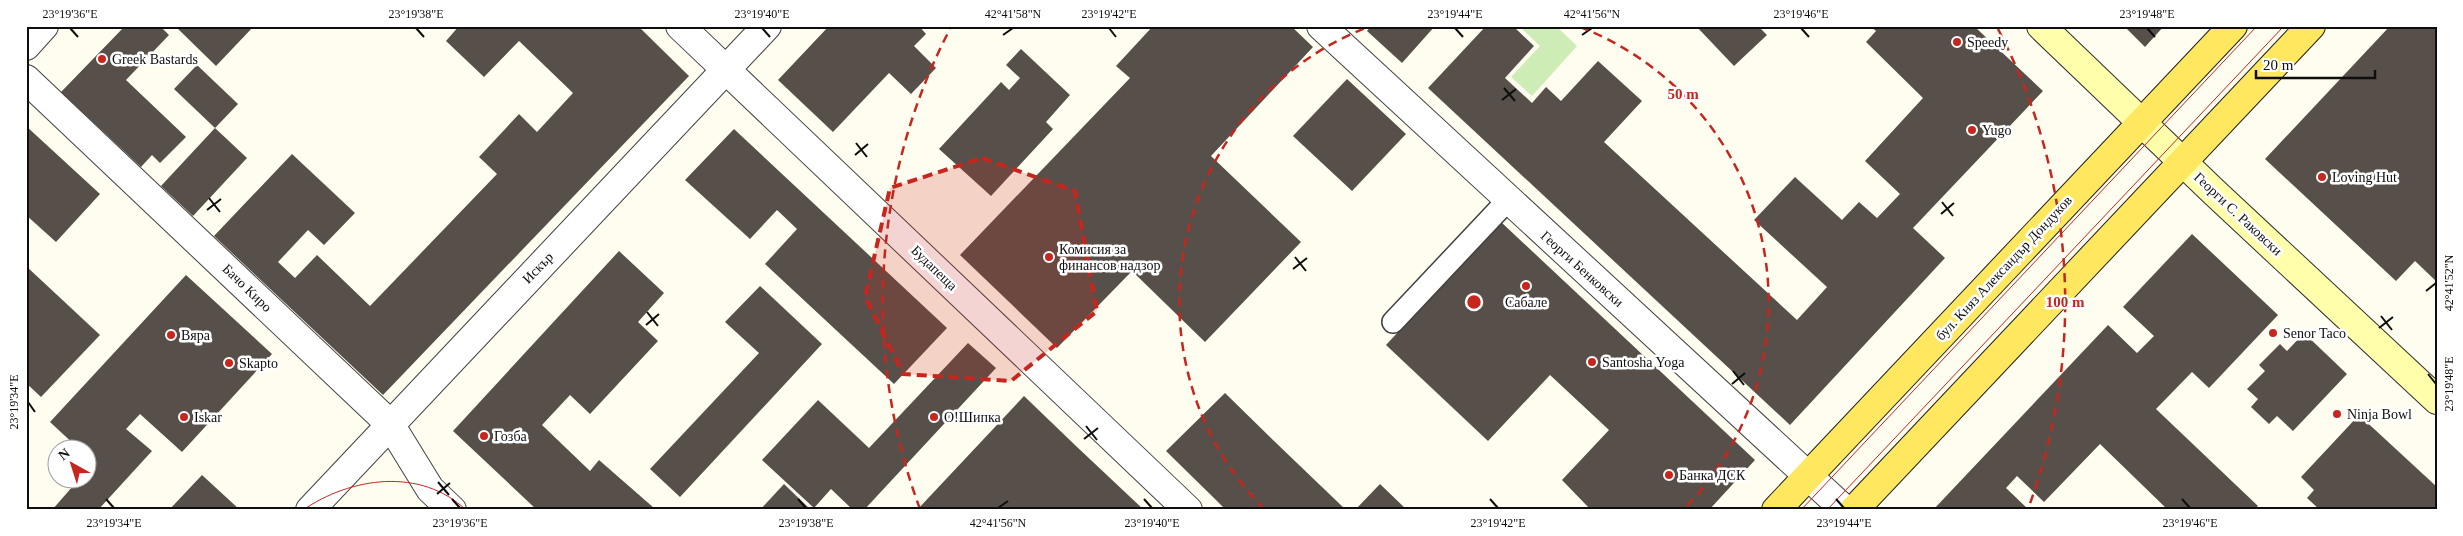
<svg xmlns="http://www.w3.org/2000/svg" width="2463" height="536" viewBox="0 0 2463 536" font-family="'Times New Roman',serif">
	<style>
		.green { fill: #cdecb6 }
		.building { fill: #57504a }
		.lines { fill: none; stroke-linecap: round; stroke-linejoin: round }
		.lane-casing { stroke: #414141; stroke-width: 24 }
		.street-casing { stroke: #414141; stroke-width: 30 }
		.secondary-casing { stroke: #303030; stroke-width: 30 }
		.primary-casing { stroke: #1f1f1f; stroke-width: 30 }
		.lane { stroke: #fff; stroke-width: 21 }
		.street { stroke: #fff; stroke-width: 28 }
		.secondary { stroke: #fffeaa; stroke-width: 28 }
		.primary { stroke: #ffe85f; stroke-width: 28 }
		.tram { stroke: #c6261e; stroke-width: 1 }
		.marked { fill: #c6261e; fill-opacity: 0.2; stroke: #c6261e; stroke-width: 4; stroke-dasharray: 10 6; stroke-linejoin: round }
		.ticks { fill: none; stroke: #0e0e0e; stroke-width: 2 }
		.ring { fill: none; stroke: #c6261e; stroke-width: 2.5; stroke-dasharray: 9 6 }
		.poi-dot { fill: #c6261e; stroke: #fff; stroke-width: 2 }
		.labels { text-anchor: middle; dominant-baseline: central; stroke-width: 5; stroke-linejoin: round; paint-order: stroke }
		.poi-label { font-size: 14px; fill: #0e0e0e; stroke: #fff; text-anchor: start }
		.street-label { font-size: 14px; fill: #0e0e0e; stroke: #fff }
		.centre { fill: #c6261e; stroke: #fff; stroke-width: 2.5 }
		.ring-label { font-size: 15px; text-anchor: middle; font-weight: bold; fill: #c6261e; stroke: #fff; stroke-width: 5; stroke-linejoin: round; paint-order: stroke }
		.neatline { fill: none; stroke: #0e0e0e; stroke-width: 2 }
		.ticks-label { font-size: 12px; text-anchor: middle; fill: #0e0e0e }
	</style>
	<rect width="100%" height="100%" fill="#fffdef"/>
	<path class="green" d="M1519,26H1556L1577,46L1532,96L1511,77L1540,46Z"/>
	<g class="building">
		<path d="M125,26H160L169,35L126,80L186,137L160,163L152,155L141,167L61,92Z"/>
		<path d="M175,26H254L216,66Z"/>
		<path d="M459,26H638L689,76L383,395L214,236L292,154L355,213L324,245L308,230L278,262L295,278L317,255L370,306L497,174L479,157L519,114L537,132L573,93L519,41L484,77L446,41Z"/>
		<path d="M829,26H919L926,34L914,46L936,68L911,94L889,73L833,132L778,80Z"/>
		<path d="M1153,26H1291L1313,47L1211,156L1301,242L1205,342L1132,271L1057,348L960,255L1130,78L1116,66Z"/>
		<path d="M1371,26H1435L1402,63L1367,31Z"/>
		<path d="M1486,26H1513L1534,46L1505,78L1532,103L1546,87L1561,101L1598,61L1642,101L1604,142L1797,320L1827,287L1754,220L1795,177L1842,220L1859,202L1877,218L1900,194L1865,161L1923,98L1866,42L1876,31L1870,26H1974L2043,91L1913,228L1945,258L1790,425L1428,88Z"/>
		<path d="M1696,26H1764L1761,29L1767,35L1734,66Z"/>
		<path d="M2124,26H2164L2145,47Z"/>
		<path d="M2390,26H2437V282L2415,261L2396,281L2265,159Z"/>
		<path d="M1021,49L1070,95L1046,122L1053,129L991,196L939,149L1001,82L1009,90L1020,78L1006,65Z"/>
		<path d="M197,65L238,104L215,128L174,89Z"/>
		<path d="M1347,79L1406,134L1352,191L1293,136Z"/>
		<path d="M26,126L100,194L56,242L26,215Z"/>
		<path d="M215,128L247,158L193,216L161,186Z"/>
		<path d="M734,129L947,328L894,384L765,264L797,229L777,210L750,239L685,180Z"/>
		<path d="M1501,222L1755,460L1709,510H1591L1562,480L1609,430L1550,375L1488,441L1386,345Z"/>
		<path d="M2192,234L2278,315L2209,388L2192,372L2156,409L2258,506L2254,510H2168L2100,444L2044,502L2017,476L2006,488L2029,510H1933L2108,325L2137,353L2154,336L2123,307Z"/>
		<path d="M619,251L664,293L638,322L658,341L590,414L570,395L542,425L590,471L599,460L654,508L537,510L453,431Z"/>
		<path d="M26,266L100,335L41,397L26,383Z"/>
		<path d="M186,275L272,354L182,452L140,414L126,429L152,451L98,510H52L80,478H88V471L94,463L88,457V448H78L50,422Z"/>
		<path d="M760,286L822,344L680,497L650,469L759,353L725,322Z"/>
		<path d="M2304,333L2347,374L2293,431L2277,416L2269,424L2251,407L2258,399L2247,389L2265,371L2259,365L2280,344L2287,351Z"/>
		<path d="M968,343L996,368L864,510H853L831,489L814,508L762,460L818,400L869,448Z"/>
		<path d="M1225,393L1273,440L1346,510H1226L1215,499L1166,451Z"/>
		<path d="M1024,396L1076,446L1144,510H917Z"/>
		<path d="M2359,415L2437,487V510H2320L2307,498L2314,490L2301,477Z"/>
		<path d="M202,475L240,510H169Z"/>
		<path d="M784,484L811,510H760Z"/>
		<path d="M1380,484L1407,510H1355Z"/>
	</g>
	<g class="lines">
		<g class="lane-casing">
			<path id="lane" d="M1393,322L1507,201"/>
		</g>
		<g class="street-casing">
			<g id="street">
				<path d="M680,26L1188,510"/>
				<path d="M1321,26L1845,510"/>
				<path d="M26,46L44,26"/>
				<path d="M26,79L390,424L430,489L452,510"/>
				<path d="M310,510L767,26"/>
			</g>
		</g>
		<g class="secondary-casing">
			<path id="secondary" d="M2041,26L2214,192L2437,400"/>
		</g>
		<g class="primary-casing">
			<g id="primary">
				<path d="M1776,510L2233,26"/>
				<path d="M1854,510L2311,26"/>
			</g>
		</g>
		<use href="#lane" class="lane"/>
		<use href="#street" class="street"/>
		<use href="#secondary" class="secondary"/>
		<use href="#primary" class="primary"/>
		<g class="tram">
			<path d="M303,510C351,477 421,467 466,510"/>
			<path d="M1801,510L2257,26"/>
			<path d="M1827,510L2284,26"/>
		</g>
	</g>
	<path class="marked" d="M982,158L1075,191L1097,311L1011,381L903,374L865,297L890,188Z"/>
	<path class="ticks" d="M70,28L78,37M416,28L424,37M762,28L770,37M1109,28L1116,37M1455,28L1463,37M1801,28L1809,37M2147,28L2155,37M1003,35L1013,28M1582,35L1592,28M1504,88L1515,101M1502,100L1516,89M856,143L867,157M855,155L868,144M209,198L220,212M1942,202L1953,216M207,210L221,199M1941,214L1954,203M1295,257L1306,271M1293,269L1307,258M2426,291L2436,283M647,312L658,326M2381,316L2392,330M646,325L659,314M2379,328L2393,317M1733,371L1744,385M2428,374L2436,384M1732,384L1745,373M28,402L35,412M1086,426L1097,440M1084,439L1098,428M438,482L449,495M437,494L450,483M106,499L114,508M452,499L460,508M798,499L806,508M1144,499L1152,508M1490,499L1498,508M1836,499L1844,508M2182,499L2190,508M998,508L1008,501"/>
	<g class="ring">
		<path d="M1264 509A295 295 0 0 1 1368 27M1580 27A295 295 0 0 1 1684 509"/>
		<path d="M920 509A591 591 0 0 1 950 29M1998 29A591 591 0 0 1 2028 509"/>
	</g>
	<g class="poi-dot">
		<circle cx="1957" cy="42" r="5"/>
		<circle cx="102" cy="59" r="5"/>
		<circle cx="1972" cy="130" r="5"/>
		<circle cx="2322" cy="177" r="5"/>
		<circle cx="1049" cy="257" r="5"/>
		<circle cx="1526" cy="286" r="5"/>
		<circle cx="2273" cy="333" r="5"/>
		<circle cx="171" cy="335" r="5"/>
		<circle cx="1592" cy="362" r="5"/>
		<circle cx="229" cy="363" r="5"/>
		<circle cx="2337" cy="414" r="5"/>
		<circle cx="184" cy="417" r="5"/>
		<circle cx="934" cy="417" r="5"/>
		<circle cx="484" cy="436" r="5"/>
		<circle cx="1669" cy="475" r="5"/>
	</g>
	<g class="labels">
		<g class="poi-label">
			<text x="1967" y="42">Speedy</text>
			<text x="112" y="59">Greek Bastards</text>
			<text x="1982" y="130">Yugo</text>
			<text x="2332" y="177">Loving Hut</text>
			<text x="1059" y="249">Комисия за<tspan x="1059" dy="16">финансов надзор</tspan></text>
			<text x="1526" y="302" text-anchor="middle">Сабале</text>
			<text x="2283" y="333">Senor Taco</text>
			<text x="181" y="335">Вяра</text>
			<text x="1602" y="362">Santosha Yoga</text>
			<text x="239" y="363">Skapto</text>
			<text x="2347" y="414">Ninja Bowl</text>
			<text x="194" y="417">Iskar</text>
			<text x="944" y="417">О!Шипка</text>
			<text x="494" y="436">Гозба</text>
			<text x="1679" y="475">Банка ДСК</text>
		</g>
		<g class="street-label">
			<text transform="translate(2238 214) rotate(43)">Георги С. Раковски</text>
			<text transform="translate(538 268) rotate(-46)">Искър</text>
			<text transform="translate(934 268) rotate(44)">Будапеща</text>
			<text transform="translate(2004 268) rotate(-47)">бул. Княз Александър Дондуков</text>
			<text transform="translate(1582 269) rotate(42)">Георги Бенковски</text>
			<text transform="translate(247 288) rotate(44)">Бачо Киро</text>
		</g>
	</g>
	<circle cx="1474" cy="302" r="8" class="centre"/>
	<g class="ring-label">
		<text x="1683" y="99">50 m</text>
		<text x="2065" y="307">100 m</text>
	</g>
	<rect width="2463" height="536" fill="none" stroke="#ffffff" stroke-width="55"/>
	<g transform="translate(72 464) rotate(321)"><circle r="24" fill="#ffffff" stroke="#9f9f9f"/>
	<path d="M0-4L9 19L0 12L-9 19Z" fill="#c6261e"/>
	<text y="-8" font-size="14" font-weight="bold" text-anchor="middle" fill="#0e0e0e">N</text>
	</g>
	<path d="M2256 70v8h119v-8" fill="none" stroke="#0e0e0e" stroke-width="2.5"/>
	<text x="2263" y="70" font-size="15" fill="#0e0e0e" stroke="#ffffff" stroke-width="4" paint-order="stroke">20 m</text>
	<rect x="28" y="28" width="2408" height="480" class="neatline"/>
	<g class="ticks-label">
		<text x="70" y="18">23°19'36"E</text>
		<text x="416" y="18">23°19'38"E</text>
		<text x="762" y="18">23°19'40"E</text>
		<text x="1013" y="18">42°41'58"N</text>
		<text x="1109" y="18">23°19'42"E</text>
		<text x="1455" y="18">23°19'44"E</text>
		<text x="1592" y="18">42°41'56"N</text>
		<text x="1801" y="18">23°19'46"E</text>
		<text x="2147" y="18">23°19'48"E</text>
		<text transform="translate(2449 283) rotate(-90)" y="4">42°41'52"N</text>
		<text transform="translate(2449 384) rotate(-90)" y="4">23°19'48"E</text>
		<text transform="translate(14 402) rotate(-90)" y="4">23°19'34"E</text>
		<text x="114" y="527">23°19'34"E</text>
		<text x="460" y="527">23°19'36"E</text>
		<text x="806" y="527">23°19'38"E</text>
		<text x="998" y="527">42°41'56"N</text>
		<text x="1152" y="527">23°19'40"E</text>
		<text x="1498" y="527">23°19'42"E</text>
		<text x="1844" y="527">23°19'44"E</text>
		<text x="2190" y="527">23°19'46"E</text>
	</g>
</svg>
